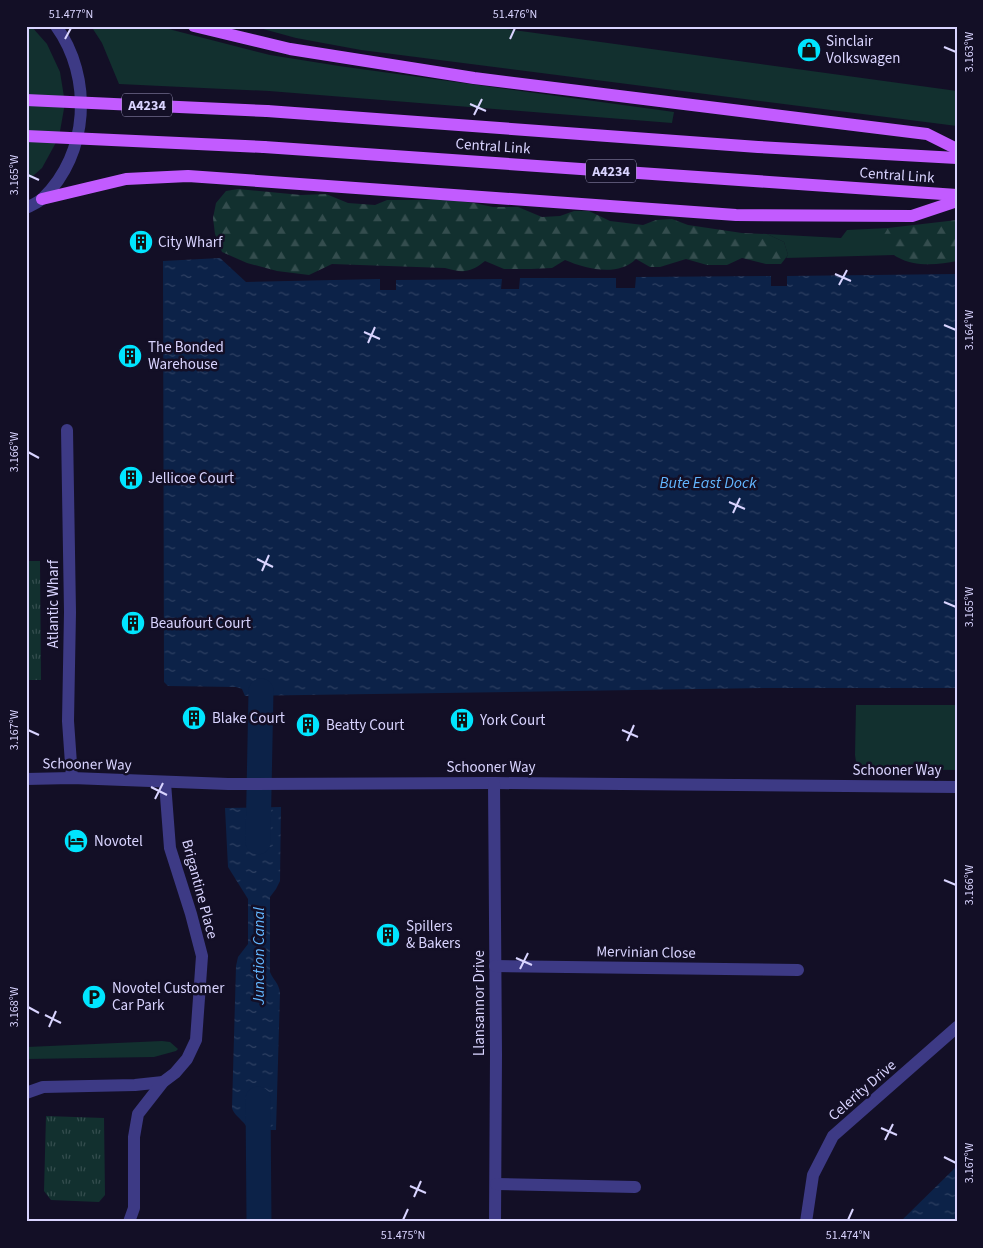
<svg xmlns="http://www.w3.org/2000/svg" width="983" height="1248" font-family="'Source Sans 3',sans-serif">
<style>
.grass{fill:#12302f}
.forest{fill:url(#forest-firs)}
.park{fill:url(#park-tufts)}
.water{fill:url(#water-ripples)}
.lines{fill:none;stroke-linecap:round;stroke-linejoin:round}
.canal{stroke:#0c2248;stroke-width:25}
.minor{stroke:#3d3a85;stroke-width:12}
.major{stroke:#c25bff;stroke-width:12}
.major-bridge{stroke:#c25bff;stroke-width:12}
.ticks{fill:none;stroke:#d9d4ff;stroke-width:2}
.labels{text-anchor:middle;stroke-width:5;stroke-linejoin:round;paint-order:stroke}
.shield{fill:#130f26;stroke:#9e99be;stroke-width:1}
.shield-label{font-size:14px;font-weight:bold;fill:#d9d4ff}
.poi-label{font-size:15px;fill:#d9d4ff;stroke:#130f26;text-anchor:start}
.street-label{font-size:15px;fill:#d9d4ff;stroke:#130f26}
.water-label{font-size:16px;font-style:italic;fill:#62b6ff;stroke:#130f26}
.neatline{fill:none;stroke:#d9d4ff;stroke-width:2}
.ticks-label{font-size:12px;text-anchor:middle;fill:#d9d4ff}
</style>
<defs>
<pattern id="forest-firs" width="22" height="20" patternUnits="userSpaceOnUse" patternTransform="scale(1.25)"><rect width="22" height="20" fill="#12302f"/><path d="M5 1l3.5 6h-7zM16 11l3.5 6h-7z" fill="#344d4e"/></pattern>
<pattern id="park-tufts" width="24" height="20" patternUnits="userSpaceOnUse" patternTransform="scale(1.25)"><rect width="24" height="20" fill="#12302f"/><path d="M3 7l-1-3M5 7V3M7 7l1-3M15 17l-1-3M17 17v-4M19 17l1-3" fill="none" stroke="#344d4e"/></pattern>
<pattern id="water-ripples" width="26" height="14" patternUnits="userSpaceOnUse" patternTransform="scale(1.25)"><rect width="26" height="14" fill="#0c2248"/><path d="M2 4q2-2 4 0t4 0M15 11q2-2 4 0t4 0" fill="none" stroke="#2f4163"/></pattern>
</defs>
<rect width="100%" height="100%" fill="#130f26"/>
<!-- grass -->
<g class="grass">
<polygon points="26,26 31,26 47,44 60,72 65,103 59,137 42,168 26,182"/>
<polygon points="91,26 157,26 270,55 339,66 674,112 672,123 269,91 119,84 102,43"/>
<polygon points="252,26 484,26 957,91 957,126 361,50 296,38"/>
<polygon points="888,228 883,239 895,255 786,258 788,255 784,242 767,234 841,238 847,230"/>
<polygon points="856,705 957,705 957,770 857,769 855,755"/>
<polygon points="162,1041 170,1042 178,1049 176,1051 154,1057 27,1059 27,1047"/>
</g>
<!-- forest -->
<g class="forest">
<path d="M238,189l63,6 25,-1 22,9 27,2 12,-5h63l24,3 19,4h25l24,10 18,-1 14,-5h15l21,10 33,4 13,-5 16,-1 16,6 54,8 25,1 17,8 4,13 -7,9h-15l-24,-6 -15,7h-20l-21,-6 -26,8h-10l-14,-8c-18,18 -50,10 -71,1l-13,8 -21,1h-27l-19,-8c-15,12 -22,12 -40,7l-113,-4 -23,11 -32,-4 -30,-8 -25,-11 -7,-18 -2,-16 3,-15 10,-12z"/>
<path d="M957,220v41c-19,4 -42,6 -60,-4 -6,-3 -11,-12 -15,-19l6,-10z"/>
</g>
<!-- park -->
<g class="park">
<polygon points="26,561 40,561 41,680 26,680"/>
<polygon points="46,1116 104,1118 105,1195 99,1202 51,1200 44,1191"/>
</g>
<!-- water -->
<g class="water">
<polygon points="220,258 246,282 380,279 380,290 396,290 396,280 502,279 501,289 519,289 520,278 616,278 616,288 635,288 636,277 771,276 771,286 787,286 787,276 957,274 957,688 768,688 245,696 242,689 236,687 168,686 164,682 163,261"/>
<path d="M281,807l-1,74 -4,8 -6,8v75c3,8 9,11 10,21l-4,137h-8l-1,2h-19c-1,-11 -13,-14 -16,-24l4,-142 2,-9 10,-13v-45l-20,-32 -3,-59z"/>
<polygon points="249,1157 266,1157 267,1222 250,1222"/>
<polygon points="957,1166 957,1222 900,1222"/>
</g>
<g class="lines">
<!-- canal -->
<g class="canal">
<polyline points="258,842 261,691"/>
<polyline points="258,1099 259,1222"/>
</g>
<!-- minor -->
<g class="minor">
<path d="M26,208c6,-3 13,-6 17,-10 46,-44 50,-121 13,-172"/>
<polyline points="67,430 70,612 68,721 72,778"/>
<polyline points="26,779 72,778 228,784 494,783 957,787"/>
<polyline points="494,783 496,1054 495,1222"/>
<polyline points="495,966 798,970"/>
<polyline points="26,1093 43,1087 135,1085 163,1082"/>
<polyline points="496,1184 635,1187"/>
<polyline points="129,1222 134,1208 134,1137 138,1114 163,1082 175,1073 187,1059 196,1040 202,956 191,914 170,848 165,783"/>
<polyline points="806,1222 813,1175 833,1136 957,1027"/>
</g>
<!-- major -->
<g class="major">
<polyline points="194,26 290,49 474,78 927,134 957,149"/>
<polyline points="267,111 758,147 957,158"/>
<polyline points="264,147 957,195"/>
<polyline points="42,199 126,179 188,176 736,215 912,216 957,201"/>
</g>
<!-- major-bridge -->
<g class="major-bridge">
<polyline points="26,100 267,111"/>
<polyline points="26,136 264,147"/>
</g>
</g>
<!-- ticks -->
<path class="ticks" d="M65,39l6,-11M510,39l5,-11M944,47l12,5M470,104l16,7M474,115l8,-16M28,175l11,5M835,274l16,7M839,285l8,-15M944,325l12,5M364,332l16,7M368,343l7,-16M28,452l11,6M729,502l16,7M733,513l7,-15M257,559l16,8M262,571l7,-16M944,602l12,5M28,730l11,5M622,730l16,7M627,741l7,-16M151,787l16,8M155,799l8,-16M944,880l12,5M516,958l16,7M520,969l8,-16M28,1007l11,6M45,1015l16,8M49,1027l7,-16M881,1128l16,7M885,1140l8,-16M944,1157l12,6M410,1186l16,7M414,1197l7,-16M403,1220l5,-11M848,1220l5,-11"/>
<!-- icons -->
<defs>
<g id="shop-disc" transform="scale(1.25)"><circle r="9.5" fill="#00e5ff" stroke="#130f26"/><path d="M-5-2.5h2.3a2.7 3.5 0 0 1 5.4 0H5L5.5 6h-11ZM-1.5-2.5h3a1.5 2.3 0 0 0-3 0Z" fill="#111"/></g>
<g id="building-disc" transform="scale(1.25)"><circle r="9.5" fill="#00e5ff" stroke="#130f26"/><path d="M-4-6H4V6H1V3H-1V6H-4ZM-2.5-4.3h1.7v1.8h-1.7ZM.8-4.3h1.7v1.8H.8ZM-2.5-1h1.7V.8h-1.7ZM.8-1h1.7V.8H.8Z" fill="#111"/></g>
<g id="hotel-disc" transform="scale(1.25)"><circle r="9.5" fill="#00e5ff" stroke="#130f26"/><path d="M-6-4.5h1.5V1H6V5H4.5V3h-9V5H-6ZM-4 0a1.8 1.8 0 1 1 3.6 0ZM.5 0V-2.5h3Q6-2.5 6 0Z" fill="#111"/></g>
<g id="parking-disc" transform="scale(1.25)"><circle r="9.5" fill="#00e5ff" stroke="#130f26"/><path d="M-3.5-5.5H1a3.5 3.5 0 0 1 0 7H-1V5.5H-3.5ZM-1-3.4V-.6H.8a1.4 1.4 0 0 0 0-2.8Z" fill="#111"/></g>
</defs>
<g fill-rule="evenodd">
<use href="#shop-disc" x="809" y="50"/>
<use href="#building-disc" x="141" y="242"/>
<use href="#building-disc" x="130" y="356"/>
<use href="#building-disc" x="131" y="478"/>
<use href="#building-disc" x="133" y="623"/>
<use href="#building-disc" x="194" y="718"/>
<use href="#building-disc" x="462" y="720"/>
<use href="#building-disc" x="308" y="725"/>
<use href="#hotel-disc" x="76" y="841"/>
<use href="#building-disc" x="388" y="935"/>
<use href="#parking-disc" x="94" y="997"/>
</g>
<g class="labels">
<!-- shield labels -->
<g class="shield">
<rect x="122" y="93.5" width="50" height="23" rx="4"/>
<rect x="586" y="159.5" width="50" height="23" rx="4"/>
</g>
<g class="shield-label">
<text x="147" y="110">A4234</text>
<text x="611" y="176">A4234</text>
</g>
<!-- poi labels -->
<g class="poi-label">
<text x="826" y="46">Sinclair<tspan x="826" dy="17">Volkswagen</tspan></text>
<text x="158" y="247">City Wharf</text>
<text x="148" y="352">The Bonded<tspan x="148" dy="17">Warehouse</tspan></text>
<text x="148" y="483">Jellicoe Court</text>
<text x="150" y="628">Beaufourt Court</text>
<text x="212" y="723">Blake Court</text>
<text x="480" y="725">York Court</text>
<text x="326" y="730">Beatty Court</text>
<text x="94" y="846">Novotel</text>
<text x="406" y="931">Spillers<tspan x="406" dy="17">&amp; Bakers</tspan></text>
<text x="112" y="993">Novotel Customer<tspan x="112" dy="17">Car Park</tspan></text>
</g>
<!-- street labels -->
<g class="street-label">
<text transform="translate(493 146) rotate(4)" y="5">Central Link</text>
<text transform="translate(897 175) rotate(4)" y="5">Central Link</text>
<text transform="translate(53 604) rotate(-90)" y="5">Atlantic Wharf</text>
<text transform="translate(87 764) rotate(1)" y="5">Schooner Way</text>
<text x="491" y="772">Schooner Way</text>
<text x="897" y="775">Schooner Way</text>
<text transform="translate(200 889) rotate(75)" y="5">Brigantine Place</text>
<text transform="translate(646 952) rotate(1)" y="5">Mervinian Close</text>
<text transform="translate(479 1003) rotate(-90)" y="5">Llansannor Drive</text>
<text transform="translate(862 1090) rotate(-41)" y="5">Celerity Drive</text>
</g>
<!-- water labels -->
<g class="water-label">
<text x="708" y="488">Bute East Dock</text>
<text transform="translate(258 956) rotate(-90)" y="6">Junction Canal</text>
</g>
</g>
<!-- border -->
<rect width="983" height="1248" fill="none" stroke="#130f26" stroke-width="55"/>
<rect x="28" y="28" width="928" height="1192" class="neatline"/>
<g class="ticks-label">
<text x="71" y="18">51.477°N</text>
<text x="515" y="18">51.476°N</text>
<text transform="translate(969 52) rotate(-90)" y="4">3.163°W</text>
<text transform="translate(14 175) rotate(-90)" y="4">3.165°W</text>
<text transform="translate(969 330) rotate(-90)" y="4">3.164°W</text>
<text transform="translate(14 452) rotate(-90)" y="4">3.166°W</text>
<text transform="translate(969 607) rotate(-90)" y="4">3.165°W</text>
<text transform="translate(14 730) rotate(-90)" y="4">3.167°W</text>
<text transform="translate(969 885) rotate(-90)" y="4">3.166°W</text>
<text transform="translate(14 1007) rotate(-90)" y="4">3.168°W</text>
<text transform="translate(969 1163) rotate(-90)" y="4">3.167°W</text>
<text x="403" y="1239">51.475°N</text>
<text x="848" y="1239">51.474°N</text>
</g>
</svg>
